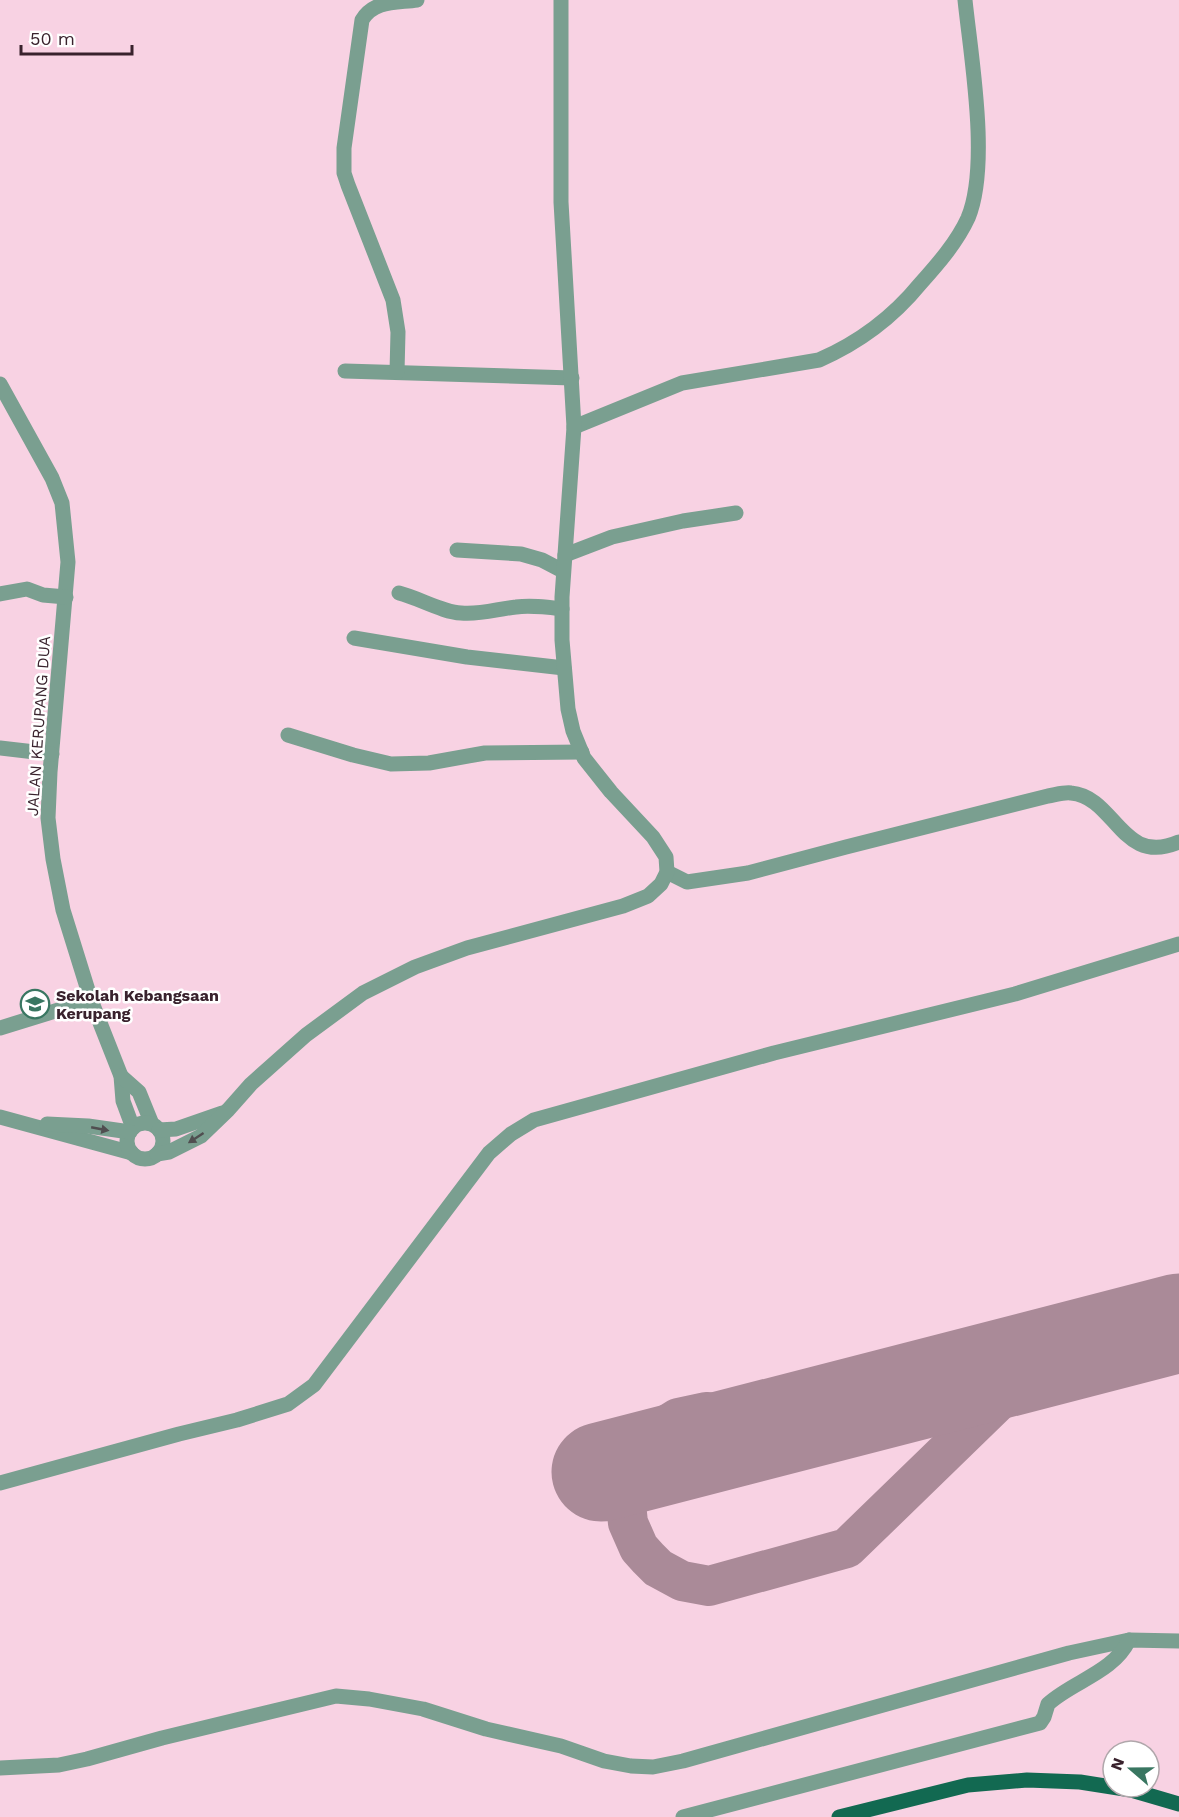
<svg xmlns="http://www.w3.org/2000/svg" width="1179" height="1817" font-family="'Work Sans',sans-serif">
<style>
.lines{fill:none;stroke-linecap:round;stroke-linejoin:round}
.taxiway{stroke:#aa8a98;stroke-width:40}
.runway{stroke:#aa8a98;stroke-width:99}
.minor{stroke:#7a9f90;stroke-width:15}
.major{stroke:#126951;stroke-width:15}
.oneway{fill:#504e50}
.labels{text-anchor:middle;stroke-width:5;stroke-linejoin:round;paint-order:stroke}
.street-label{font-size:16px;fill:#39222d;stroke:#fff}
.poi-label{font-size:16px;font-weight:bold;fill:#39222d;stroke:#fff;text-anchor:start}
</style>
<rect width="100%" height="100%" fill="#f8d2e3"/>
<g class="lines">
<!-- taxiway -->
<polyline class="taxiway" points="803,1420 783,1426 769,1425 736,1415 706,1412 678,1418 654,1433 637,1455 630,1468 625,1495 628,1523 639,1548 648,1558 658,1568 682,1581 709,1586 847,1548 1018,1382 1061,1353"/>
<!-- runway -->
<polyline class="runway" points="601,1472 1179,1323"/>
<!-- minor -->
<g class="minor">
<polyline points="345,371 572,378"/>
<path d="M397,372l1,-40 -5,-32 -45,-115 -4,-12v-25l18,-128c12,-20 35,-17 55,-20"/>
<polyline points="0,384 52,478 62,503 68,562 50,772 48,818 53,859 63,910 91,1000 121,1076 123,1101 133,1128"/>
<path d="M574,427l108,-44 137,-23c39,-17 74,-43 101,-76 18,-20 37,-42 48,-66 22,-53 3,-160 -3,-218"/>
<polyline points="457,550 521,554 542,560 563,571"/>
<polyline points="565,555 612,537 683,521 736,513"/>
<path d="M399,593c20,5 43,19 62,20 19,2 36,-4 55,-6 15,-2 30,0 46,2"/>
<polyline points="0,594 27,589 43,595 66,597"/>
<polyline points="354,638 467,657 564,668"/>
<polyline points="288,735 353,755 391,764 429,763 485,753 582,752"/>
<polyline points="0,748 52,754"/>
<path d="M667,872l20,10 61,-9 98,-26 202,-51c7,-1 16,-4 23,-3 45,4 50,74 108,49"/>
<polyline points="0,1028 91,1000"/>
<polyline points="121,1076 139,1092 152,1124"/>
<polyline points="0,1117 132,1153"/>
<circle cx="145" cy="1141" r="18"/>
<polyline points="47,1124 88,1126 130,1132"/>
<polyline points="159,1130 176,1129 222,1113"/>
<polyline points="157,1154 169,1152 201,1136 228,1110 251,1084 306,1035 363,993 415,967 467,948 623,906 648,896 661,884 667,872 666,857 653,837 611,792 584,758 573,731 568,709 562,640 562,597 574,427 561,202 561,0"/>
<polyline points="0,1483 179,1434 237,1420 288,1404 314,1385 489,1153 511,1134 534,1120 774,1053 1015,994 1179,944"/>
<polyline points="0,1768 59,1765 87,1759 162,1738 336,1696 369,1699 423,1709 486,1729 561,1746 604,1761 631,1766 653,1767 683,1761 1069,1653 1129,1640 1179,1641"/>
<path d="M683,1817l357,-94 4,-6 4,-13c25,-23 65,-31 81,-64"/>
</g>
<!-- major -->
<polyline class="major" points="839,1817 968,1785 1027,1780 1080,1782 1131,1790 1179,1804"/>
</g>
<!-- one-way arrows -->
<defs><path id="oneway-solid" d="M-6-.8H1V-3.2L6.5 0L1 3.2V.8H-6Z" transform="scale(1.5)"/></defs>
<g class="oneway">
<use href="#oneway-solid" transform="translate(100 1129) rotate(11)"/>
<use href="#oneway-solid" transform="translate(196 1138) rotate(147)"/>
</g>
<!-- icons -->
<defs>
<g id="school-ring" transform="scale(1.5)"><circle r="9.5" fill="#fff" stroke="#397661" stroke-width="1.5"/><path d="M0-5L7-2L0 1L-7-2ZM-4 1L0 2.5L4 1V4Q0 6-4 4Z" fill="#397661"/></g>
</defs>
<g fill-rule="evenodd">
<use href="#school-ring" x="35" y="1004"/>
</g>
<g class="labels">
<!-- street labels -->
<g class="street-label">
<text transform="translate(38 726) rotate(-86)" y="6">JALAN KERUPANG DUA</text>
</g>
<!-- poi labels -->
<g class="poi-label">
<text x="56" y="1001">Sekolah Kebangsaan<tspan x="56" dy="18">Kerupang</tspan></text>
</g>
</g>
<!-- north arrow -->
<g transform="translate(1131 1769) rotate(290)"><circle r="28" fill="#ffffff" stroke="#b0a7ab" stroke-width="1.5"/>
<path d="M0-4.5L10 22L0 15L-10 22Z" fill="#397661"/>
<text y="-9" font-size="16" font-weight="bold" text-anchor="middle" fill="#39222d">N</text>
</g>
<!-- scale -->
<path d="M21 45v9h111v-9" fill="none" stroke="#39222d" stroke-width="3"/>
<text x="30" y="45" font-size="18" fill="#39222d" stroke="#ffffff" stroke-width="4.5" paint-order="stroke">50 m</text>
</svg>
